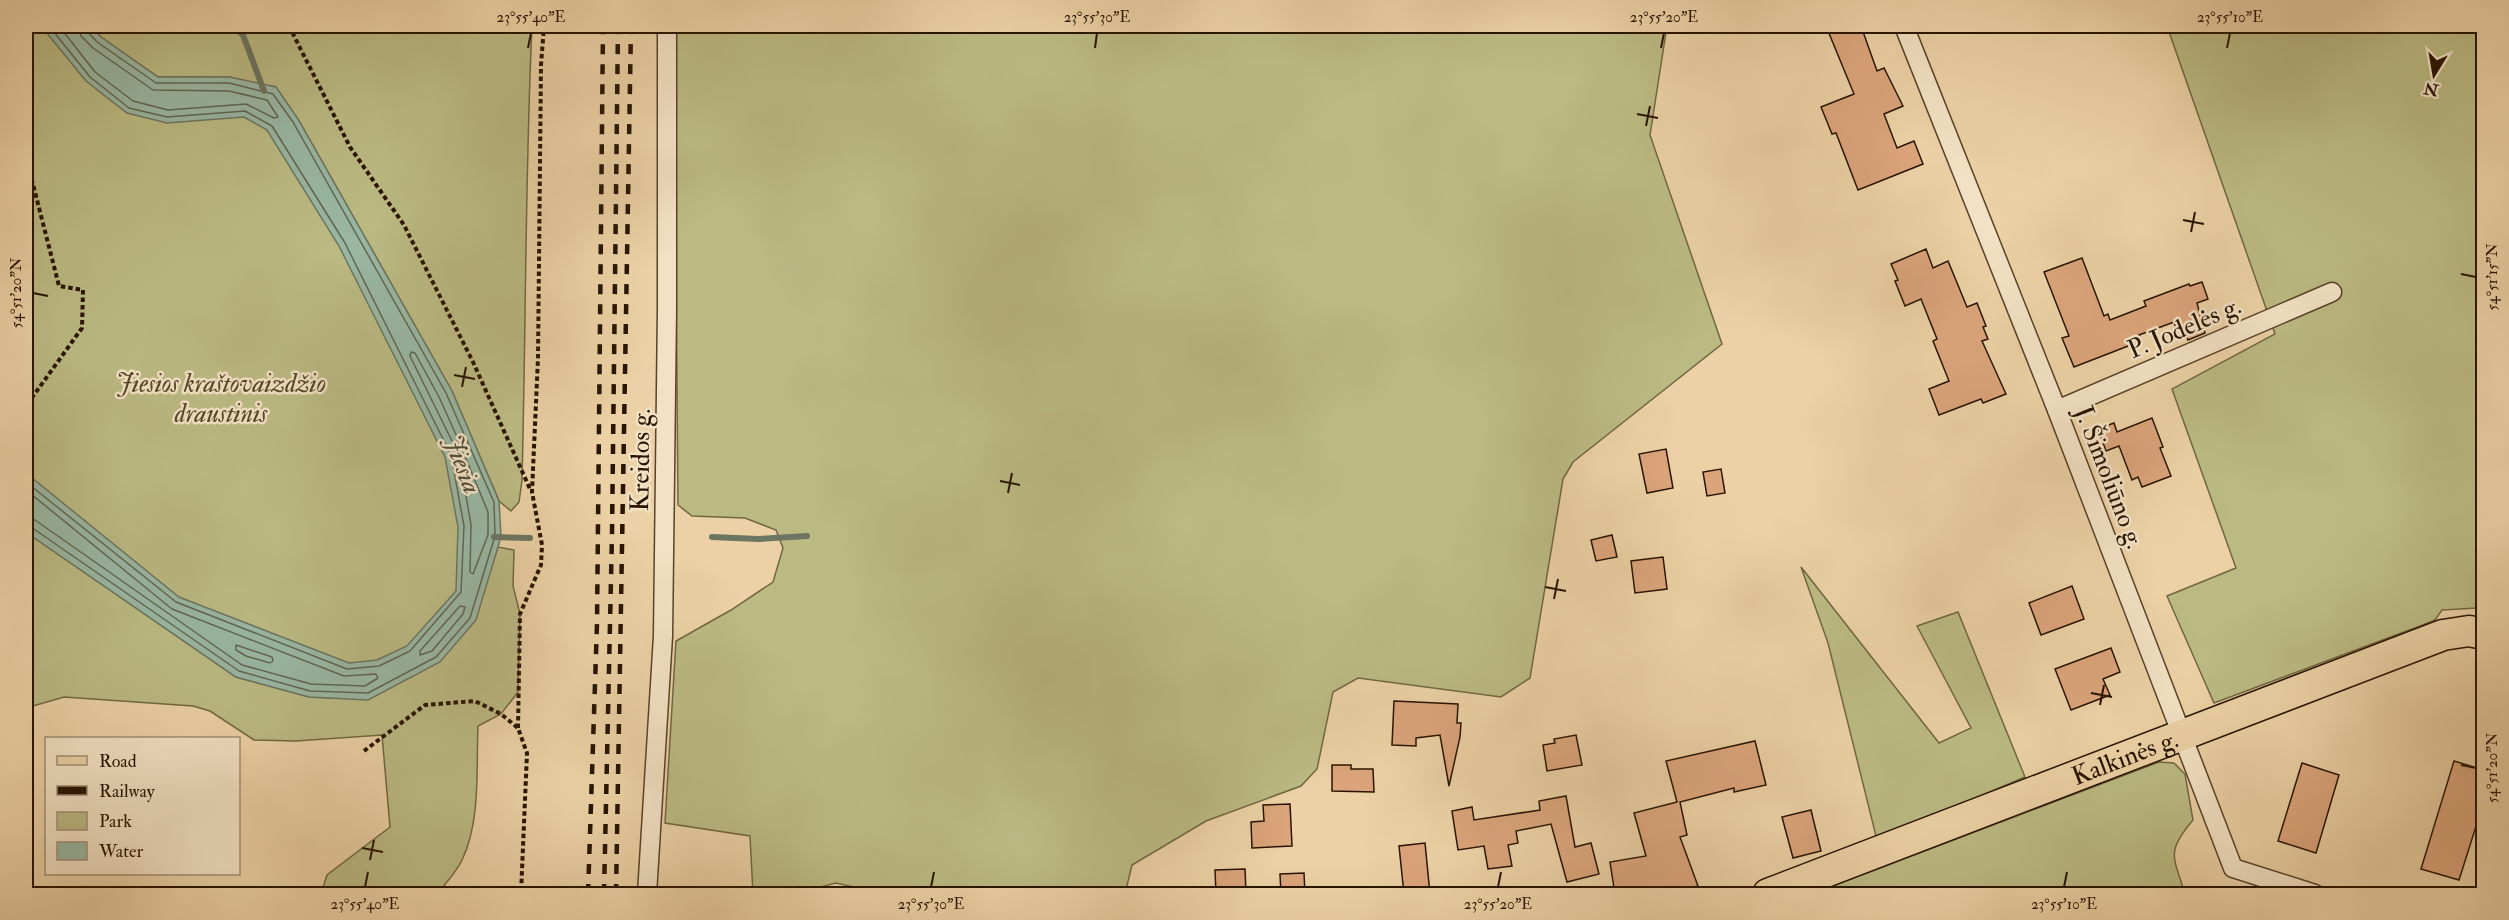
<svg xmlns="http://www.w3.org/2000/svg" width="2509" height="920" font-family="'IM FELL Double Pica',serif">
<style>
.green{fill:#bbba83;stroke:#726742;stroke-width:1.5}
.water{fill:#99b7a3;stroke:#6c7662;stroke-width:1.5}
.lines{fill:none;stroke-linecap:round;stroke-linejoin:round}
.shore{stroke:#606652;stroke-width:1.5}
.stream{stroke:#6c7662;stroke-width:6}
.building{fill:#dba47b;stroke:#281400;stroke-width:1.5}
.minor-casing{stroke:#594329;stroke-width:21}
.primary-casing{stroke:#281400;stroke-width:33}
.path{stroke:#281400;stroke-width:4;stroke-dasharray:4.5 3;stroke-linecap:butt}
.minor{stroke:#f2e1c4;stroke-width:18}
.primary{stroke:#ebd1a5;stroke-width:30}
.rail{stroke:#281400;stroke-width:4.5;stroke-dasharray:10 10;stroke-linecap:butt}
.ticks{fill:none;stroke:#281400;stroke-width:2}
.labels{text-anchor:middle;stroke-width:5;stroke-linejoin:round;paint-order:stroke}
.street-label{font-size:26px;fill:#281400;stroke:#f2e1c4}
.park-label{font-size:26px;font-style:italic;fill:#544627;stroke:#f2e1c4}
.water-label{font-size:27px;font-style:italic;fill:#504d39;stroke:#f2e1c4}
.neatline{fill:none;stroke:#281400;stroke-width:2}
.ticks-label{font-size:15px;text-anchor:middle;fill:#281400}
</style>
<rect width="100%" height="100%" fill="#ebd1a5"/>
<filter id="stains"><feTurbulence type="fractalNoise" baseFrequency=".00333" numOctaves="4"/><feColorMatrix values="0 0 0 0 .2 0 0 0 0 .09 0 0 0 0 .02 0 0 0 .5 -.17"/></filter>
<radialGradient id="worn" r=".72"><stop offset=".6" stop-color="#630" stop-opacity="0"/><stop offset="1" stop-color="#630" stop-opacity=".3"/></radialGradient>
<!-- green -->
<g class="green">
<polygon points="26,26 69,26 141,84 267,98 476,484 464,599 378,677 259,664 26,489"/>
<path d="M90,26h442c-7,151 -6,303 -10,454l-3,22 -8,9 -12,-10 -47,-110 -154,-272 -68,-42h-72l-57,-40z"/>
<polygon points="674,26 1667,26 1650,135 1722,344 1573,462 1563,479 1530,678 1501,697 1358,678 1333,692 1317,769 1301,786 1206,821 1132,865 1125,894 885,894 836,883 793,894 753,894 750,836 665,823 676,641 731,610 773,582 783,548 776,530 745,518 692,516 678,505"/>
<polygon points="2167,26 2483,26 2483,611 2477,608 2442,610 2435,620 2420,626 2214,703 2167,596 2236,568 2172,389 2275,334"/>
<path d="M26,529l7,8 203,140 73,20 59,2 123,-131 7,-21 16,3 -1,36 7,28 -2,78 -17,22 -23,12c-2,42 3,95 -16,134 -6,13 -17,24 -25,34h-116l6,-19 63,-48 -8,-92 -86,6 -42,-1 -44,-29 -17,-5 -129,-9 -38,11z"/>
<polygon points="1801,567 1939,743 1971,728 1917,626 1958,612 2025,777 1877,840 1828,643"/>
<path d="M2159,762l15,1 11,11 8,46c-28,33 -19,37 -8,74h-373z"/>
</g>
<!-- water -->
<polygon class="water" points="41,26 90,26 101,37 158,77 230,77 276,87 298,119 452,391 499,501 501,537 476,620 440,662 368,700 309,697 236,677 33,537 26,529 26,476 32,478 179,597 349,663 377,660 407,646 456,591 458,527 445,457 339,246 267,130 244,117 167,123 127,113 86,81"/>
<g class="lines">
<!-- shore -->
<g class="shore">
<polyline points="59,26 95,72 133,101 168,110 246,104 274,118 278,117 267,100 229,91 153,90 93,48 81,36 79,26"/>
<polygon points="411,352 415,353 439,397 458,439 456,443 452,441 410,356"/>
<polygon points="461,452 464,454 488,512 488,535 473,574 470,572 471,525 459,455"/>
<polyline points="26,482 176,602 347,669 379,666 410,651 461,592 464,526 451,455 345,243 272,126 245,111 167,117 129,108 90,77 49,26"/>
<polyline points="26,490 172,609 344,676 376,674 378,678 365,686 311,684 242,665 35,520 26,518"/>
<polyline points="26,526 31,527 239,671 310,691 368,693 436,657 470,618 495,536 494,502 446,393 293,122 273,94 229,83 156,83 97,42 87,31 86,26"/>
<polygon points="460,606 465,607 463,614 432,651 420,655 420,651"/>
<polygon points="236,645 272,657 273,661 270,663 246,656 236,650"/>
</g>
<!-- stream -->
<g class="stream">
<polyline points="233,26 243,35 264,91"/>
<polyline points="494,537 530,538"/>
<polyline points="712,537 758,539 807,536"/>
</g>
</g>
<!-- building -->
<g class="building">
<polygon points="1826,26 1861,26 1877,71 1884,68 1903,106 1884,114 1897,148 1914,141 1923,164 1858,190 1836,133 1832,134 1821,107 1854,94"/>
<polygon points="1926,249 1933,268 1948,261 1967,307 1977,303 1986,326 1983,327 1988,339 1982,341 2006,394 1983,403 1981,399 1939,415 1929,389 1949,381 1933,341 1937,339 1921,299 1905,306 1895,281 1898,280 1891,264"/>
<polygon points="2082,258 2104,316 2108,314 2110,320 2146,306 2144,301 2189,284 2190,286 2202,282 2208,299 2197,303 2205,333 2188,340 2182,326 2176,328 2174,322 2139,335 2141,341 2074,367 2062,338 2069,336 2044,272"/>
<polygon points="2152,418 2163,447 2160,448 2171,476 2142,487 2138,477 2132,480 2119,446 2106,451 2098,429 2114,423 2117,432"/>
<polygon points="1666,449 1673,488 1647,493 1639,454"/>
<polygon points="1721,469 1725,493 1707,496 1703,472"/>
<polygon points="1612,535 1617,557 1596,561 1591,540"/>
<polygon points="1663,557 1667,589 1635,593 1631,561"/>
<polygon points="2072,586 2084,619 2041,635 2029,603"/>
<polygon points="2111,648 2120,672 2103,679 2110,695 2071,710 2055,669"/>
<polygon points="1394,701 1458,704 1457,723 1461,723 1460,737 1449,786 1440,735 1416,738 1416,746 1392,745"/>
<polygon points="1576,735 1582,765 1547,771 1543,745 1555,743 1554,739"/>
<polygon points="1755,741 1766,785 1734,792 1734,788 1680,802 1687,835 1680,837 1698,886 1673,894 1669,894 1667,888 1615,894 1610,862 1646,856 1634,813 1677,802 1666,761"/>
<polygon points="2454,761 2484,770 2484,801 2459,880 2421,869"/>
<polygon points="2302,763 2339,775 2316,853 2278,841"/>
<polygon points="1332,765 1351,765 1351,769 1373,769 1374,792 1332,791"/>
<polygon points="1566,796 1575,847 1591,843 1599,874 1567,882 1551,824 1516,831 1518,843 1508,845 1512,866 1488,869 1484,846 1458,850 1452,811 1472,807 1474,820 1540,810 1539,801"/>
<polygon points="1290,804 1292,846 1252,848 1251,822 1264,821 1263,805"/>
<polygon points="1811,810 1821,851 1793,858 1782,817"/>
<polygon points="1425,843 1430,894 1404,894 1399,846"/>
<polygon points="1245,869 1246,894 1216,894 1215,870"/>
<polygon points="1304,873 1305,894 1281,894 1280,874"/>
</g>
<g class="lines">
<!-- minor casing -->
<g class="minor-casing">
<g id="minor">
<polyline points="1904,26 2057,410 2233,868 2315,894"/>
<polyline points="2057,410 2332,292"/>
<polyline points="647,894 663,636 667,308 667,26"/>
</g>
</g>
<!-- primary casing -->
<g class="primary-casing">
<g id="primary">
<path id="s1" d="M1768,894l675,-259 26,-4 15,3"/>
</g>
</g>
<!-- path -->
<g class="path">
<polyline points="289,26 350,147 404,225 473,362 530,489"/>
<polyline points="26,136 28,138 26,145"/>
<polyline points="26,157 59,286 83,290 82,328 26,406"/>
<polyline points="518,728 520,614 541,565 542,545 532,492 538,358 541,65 544,26"/>
<polyline points="364,751 425,705 475,701 501,714 518,728 527,753 521,894"/>
</g>
<!-- minor -->
<use href="#minor" class="minor"/>
<!-- primary -->
<use href="#primary" class="primary"/>
<!-- rail -->
<g class="rail">
<polyline points="588,894 597,624 603,26"/>
<polyline points="604,894 612,534 618,26"/>
<polyline points="616,894 631,26"/>
</g>
</g>
<!-- ticks -->
<path class="ticks" d="M528,48l3,-15M1095,48l2,-15M1661,48l3,-15M2227,48l3,-15M1637,114l21,4M1646,126l4,-20M2183,220l21,4M2191,232l4,-20M2461,274l15,3M33,293l15,3M454,375l21,4M462,387l4,-20M1000,481l20,4M1008,493l4,-20M1545,587l21,4M1554,599l4,-20M2091,693l21,4M2100,705l4,-20M2461,765l15,3M362,848l21,4M370,860l4,-20M365,887l3,-15M931,887l3,-15M1498,887l3,-15M2064,887l3,-15"/>
<g class="labels">
<!-- street labels -->
<g class="street-label">
<text transform="translate(2184 327) rotate(-23)" y="9">P. Jodelės g.</text>
<text transform="translate(640 460) rotate(-89)" y="9">Kreidos g.</text>
<text transform="translate(2110 477) rotate(69)" y="9">J. Šimoliūno g.</text>
<text dy="9" stroke="none"><textPath href="#s1" startOffset="382">Kalkinės g.</textPath></text>
</g>
<!-- park labels -->
<g class="park-label">
<text x="221" y="392">Jiesios kraštovaizdžio<tspan x="221" dy="30">draustinis</tspan></text>
</g>
<!-- water labels -->
<g class="water-label">
<text transform="translate(463 464) rotate(69)" y="9">Jiesia</text>
</g>
</g>
<!-- margin -->
<rect width="2509" height="920" fill="none" stroke="#ebd1a5" stroke-width="66"/>
<!-- legend -->
<rect x="45" y="737" width="195" height="138" fill="#f2e1c4" stroke="#a18f76" stroke-width="1.5"/>
<rect x="57" y="756" width="30" height="9" fill="#ebd1a5" stroke="#a18f76" stroke-width="1.5"/>
<text x="99" y="767" font-size="18" fill="#281400">Road</text>
<rect x="57" y="786" width="30" height="9" fill="#281400" stroke="#a18f76" stroke-width="1.5"/>
<text x="99" y="797" font-size="18" fill="#281400">Railway</text>
<rect x="57" y="812" width="30" height="18" fill="#bbba83" stroke="#a18f76" stroke-width="1.5"/>
<text x="99" y="827" font-size="18" fill="#281400">Park</text>
<rect x="57" y="842" width="30" height="18" fill="#99b7a3" stroke="#a18f76" stroke-width="1.5"/>
<text x="99" y="857" font-size="18" fill="#281400">Water</text>
<!-- north arrow -->
<g transform="translate(2434 75) rotate(191)" stroke="#f2e1c4" stroke-width="4.5" paint-order="stroke">
<path d="M0-4.5L10 22L0 15L-10 22Z" fill="#281400"/>
<text y="-9" font-size="16" font-weight="bold" text-anchor="middle" fill="#281400">N</text>
</g>
<rect x="33" y="33" width="2443" height="854" class="neatline"/>
<g class="ticks-label">
<text x="531" y="22">23°55'40"E</text>
<text x="1097" y="22">23°55'30"E</text>
<text x="1664" y="22">23°55'20"E</text>
<text x="2230" y="22">23°55'10"E</text>
<text transform="translate(2492 277) rotate(-90)" y="5">54°51'15"N</text>
<text transform="translate(16 293) rotate(-90)" y="5">54°51'20"N</text>
<text transform="translate(2492 768) rotate(-90)" y="5">54°51'20"N</text>
<text x="365" y="909">23°55'40"E</text>
<text x="931" y="909">23°55'30"E</text>
<text x="1498" y="909">23°55'20"E</text>
<text x="2064" y="909">23°55'10"E</text>
</g>
<rect width="100%" height="100%" filter="url(#stains)"/>
<rect width="100%" height="100%" fill="url(#worn)"/>
</svg>
